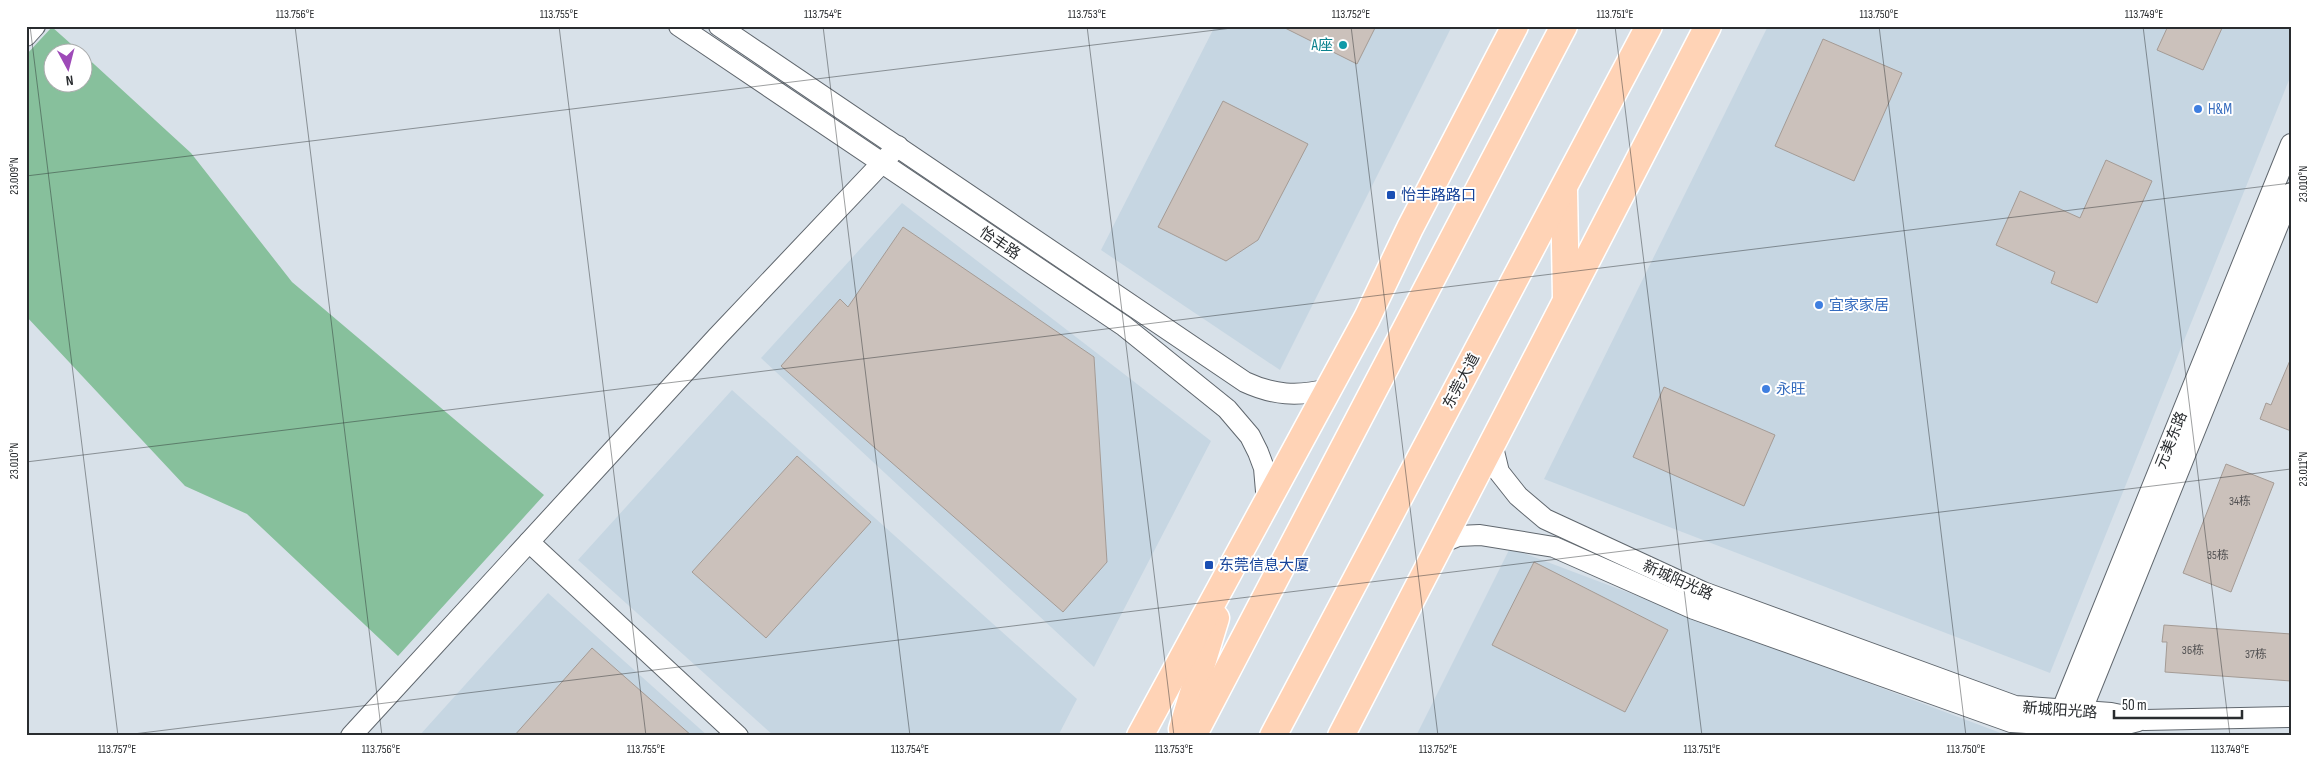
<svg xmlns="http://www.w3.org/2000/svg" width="2317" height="762" font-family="'Sofia Sans Condensed','Noto Sans SC',sans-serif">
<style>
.built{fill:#c6d6e2}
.green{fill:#87c09c}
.building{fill:#cbc1bb;stroke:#a49b95}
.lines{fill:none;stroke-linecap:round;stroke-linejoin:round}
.minor-casing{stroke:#60676e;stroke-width:22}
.major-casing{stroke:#fff;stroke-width:29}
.minor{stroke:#fff;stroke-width:20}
.major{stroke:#ffd3b6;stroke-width:26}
.ticks{fill:none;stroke:#292c2f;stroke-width:1;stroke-opacity:0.45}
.culture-dot{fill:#0f9aa8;stroke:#fff;stroke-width:2}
.shop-dot{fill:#3f7fe0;stroke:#fff;stroke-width:2}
.transit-dot{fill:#1a4fb4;stroke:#fff;stroke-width:2}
.labels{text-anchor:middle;stroke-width:4;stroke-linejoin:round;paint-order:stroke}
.number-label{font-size:12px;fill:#525152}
.culture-label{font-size:15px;fill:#0d838f;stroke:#fff;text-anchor:end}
.shop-label{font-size:15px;fill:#366cbe;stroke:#fff;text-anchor:start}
.transit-label{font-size:15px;fill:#164399;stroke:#fff;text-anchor:start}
.street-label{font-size:15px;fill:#292c2f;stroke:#fff}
.neatline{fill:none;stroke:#292c2f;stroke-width:2}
.ticks-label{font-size:12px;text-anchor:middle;fill:#292c2f}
</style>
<rect width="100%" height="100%" fill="#d8e1e9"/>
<!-- built -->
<g class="built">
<polygon points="1215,26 1452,26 1280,370 1101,250"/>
<polygon points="1768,26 2291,26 2291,75 2050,673 1544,479"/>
<polygon points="902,203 1211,441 1094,667 761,358"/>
<polygon points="732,390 1077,699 1058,736 774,736 578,560"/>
<polygon points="1510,548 2006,735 1416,736"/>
<polygon points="548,593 708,736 419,736"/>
</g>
<!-- green -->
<polygon class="green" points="52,27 80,52 52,52 52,82 82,82 83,54 191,153 292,282 544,495 398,656 247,514 185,486 26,316 26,55"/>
<!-- building -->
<g class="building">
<polygon points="1281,26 1376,26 1357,64"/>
<polygon points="2168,26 2223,26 2203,70 2157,50"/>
<polygon points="1823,39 1902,73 1854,181 1775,146"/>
<polygon points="1223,101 1308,144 1258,240 1226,261 1158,227"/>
<polygon points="2106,160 2152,181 2097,303 2051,283 2055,272 1996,245 2020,191 2080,218"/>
<polygon points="903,227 1094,357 1107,562 1063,612 781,366 840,299 848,307"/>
<polygon points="2291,358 2291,431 2260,419 2266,403 2271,405"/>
<polygon points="1664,387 1775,435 1744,506 1633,457"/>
<polygon points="797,456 871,522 766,638 692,572"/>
<polygon points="2226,464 2274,483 2231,592 2183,573"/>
<polygon points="1534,562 1668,630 1625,712 1492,645"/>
<polygon points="2164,625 2291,634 2291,681 2165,672 2167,642 2162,642"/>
<polygon points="592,648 692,736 514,736"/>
</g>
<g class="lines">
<!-- minor casing -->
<g class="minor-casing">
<g id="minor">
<polyline points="679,26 1124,326 1227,409 1250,436 1258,452 1264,468 1267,503"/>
<path d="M719,26l526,356c28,13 53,15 82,7"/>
<polyline points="26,36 35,26"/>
<polyline points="1492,443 1499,472 1518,496 1545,519 1703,592 2015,706 2111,713 2145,720 2291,717"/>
<polyline points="529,542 738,736"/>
<polyline points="1441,543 1458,536 1480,535 1554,547 1694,609 2011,722 2111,728 2138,721"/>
<polyline points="2057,722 2291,144"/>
<polyline points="2077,722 2291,193"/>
<polyline points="351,736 717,337 898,146"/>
</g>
</g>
<!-- major casing -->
<g class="major-casing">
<g id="major">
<polyline points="1564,191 1566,297"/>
<polyline points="1182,729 1216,618"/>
<polyline points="1140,736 1367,318 1410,228 1515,26"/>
<polyline points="1193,736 1564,26"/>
<polyline points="1273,736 1649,26"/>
<polyline points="1341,736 1708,26"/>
</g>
</g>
<!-- minor -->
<use href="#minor" class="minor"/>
<!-- major -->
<use href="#major" class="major"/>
</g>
<!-- ticks -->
<path class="ticks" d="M30,26l88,710M295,26l87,710M559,26l87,710M823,26l87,710M1087,26l87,710M1351,26l87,710M1615,26l87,710M1879,26l87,710M2143,26l87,710M26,176l1222,-150M26,462l2265,-279M117,736l2174,-267"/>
<!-- markers -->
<circle class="culture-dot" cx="1343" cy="45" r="5"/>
<g class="shop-dot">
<circle cx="2198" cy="109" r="5"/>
<circle cx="1819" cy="305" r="5"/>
<circle cx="1766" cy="389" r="5"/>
</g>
<g class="transit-dot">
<rect x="1386" y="190" width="10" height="10" rx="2.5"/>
<rect x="1204" y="560" width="10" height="10" rx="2.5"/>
</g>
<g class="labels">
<!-- number labels -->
<g class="number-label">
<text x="2240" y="505">34栋</text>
<text x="2218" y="559">35栋</text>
<text x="2193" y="654">36栋</text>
<text x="2256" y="658">37栋</text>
</g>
<!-- culture labels -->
<g class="culture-label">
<text x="1333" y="50">A座</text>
</g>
<!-- shop labels -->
<g class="shop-label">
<text x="2208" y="114">H&amp;M</text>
<text x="1829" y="310">宜家家居</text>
<text x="1776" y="394">永旺</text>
</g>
<!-- transit labels -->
<g class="transit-label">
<text x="1401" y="200">怡丰路路口</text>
<text x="1219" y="570">东莞信息大厦</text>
</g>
<!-- street labels -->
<g class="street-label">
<text transform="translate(1000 243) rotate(34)" y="5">怡丰路</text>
<text transform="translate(1461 381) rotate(-62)" y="5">东莞大道</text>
<text transform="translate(2171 440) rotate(-68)" y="5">元美东路</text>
<text transform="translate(1678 580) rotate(24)" y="5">新城阳光路</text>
<text transform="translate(2060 710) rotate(4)" y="5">新城阳光路</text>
</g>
</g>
<!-- border -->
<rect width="2317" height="762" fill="none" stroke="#ffffff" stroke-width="55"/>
<!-- north arrow -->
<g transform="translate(68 68) rotate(173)"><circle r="24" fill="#ffffff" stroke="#a9abac"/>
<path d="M0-4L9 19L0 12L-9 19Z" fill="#9e4ab8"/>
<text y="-8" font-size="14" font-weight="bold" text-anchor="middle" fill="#292c2f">N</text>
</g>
<!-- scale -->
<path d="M2114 710v8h128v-8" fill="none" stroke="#292c2f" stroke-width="2.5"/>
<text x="2122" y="710" font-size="15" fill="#292c2f" stroke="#ffffff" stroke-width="4" paint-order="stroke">50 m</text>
<rect x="28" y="28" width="2262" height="706" class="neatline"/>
<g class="ticks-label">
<text x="295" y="18">113.756°E</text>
<text x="559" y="18">113.755°E</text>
<text x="823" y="18">113.754°E</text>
<text x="1087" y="18">113.753°E</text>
<text x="1351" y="18">113.752°E</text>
<text x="1615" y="18">113.751°E</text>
<text x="1879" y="18">113.750°E</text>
<text x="2144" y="18">113.749°E</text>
<text transform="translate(14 176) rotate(-90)" y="4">23.009°N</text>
<text transform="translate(2303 184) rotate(-90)" y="4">23.010°N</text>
<text transform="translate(14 461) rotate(-90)" y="4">23.010°N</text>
<text transform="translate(2303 469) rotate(-90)" y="4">23.011°N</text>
<text x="117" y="753">113.757°E</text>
<text x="381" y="753">113.756°E</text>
<text x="646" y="753">113.755°E</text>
<text x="910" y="753">113.754°E</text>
<text x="1174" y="753">113.753°E</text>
<text x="1438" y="753">113.752°E</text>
<text x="1702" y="753">113.751°E</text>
<text x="1966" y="753">113.750°E</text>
<text x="2230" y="753">113.749°E</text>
</g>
</svg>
